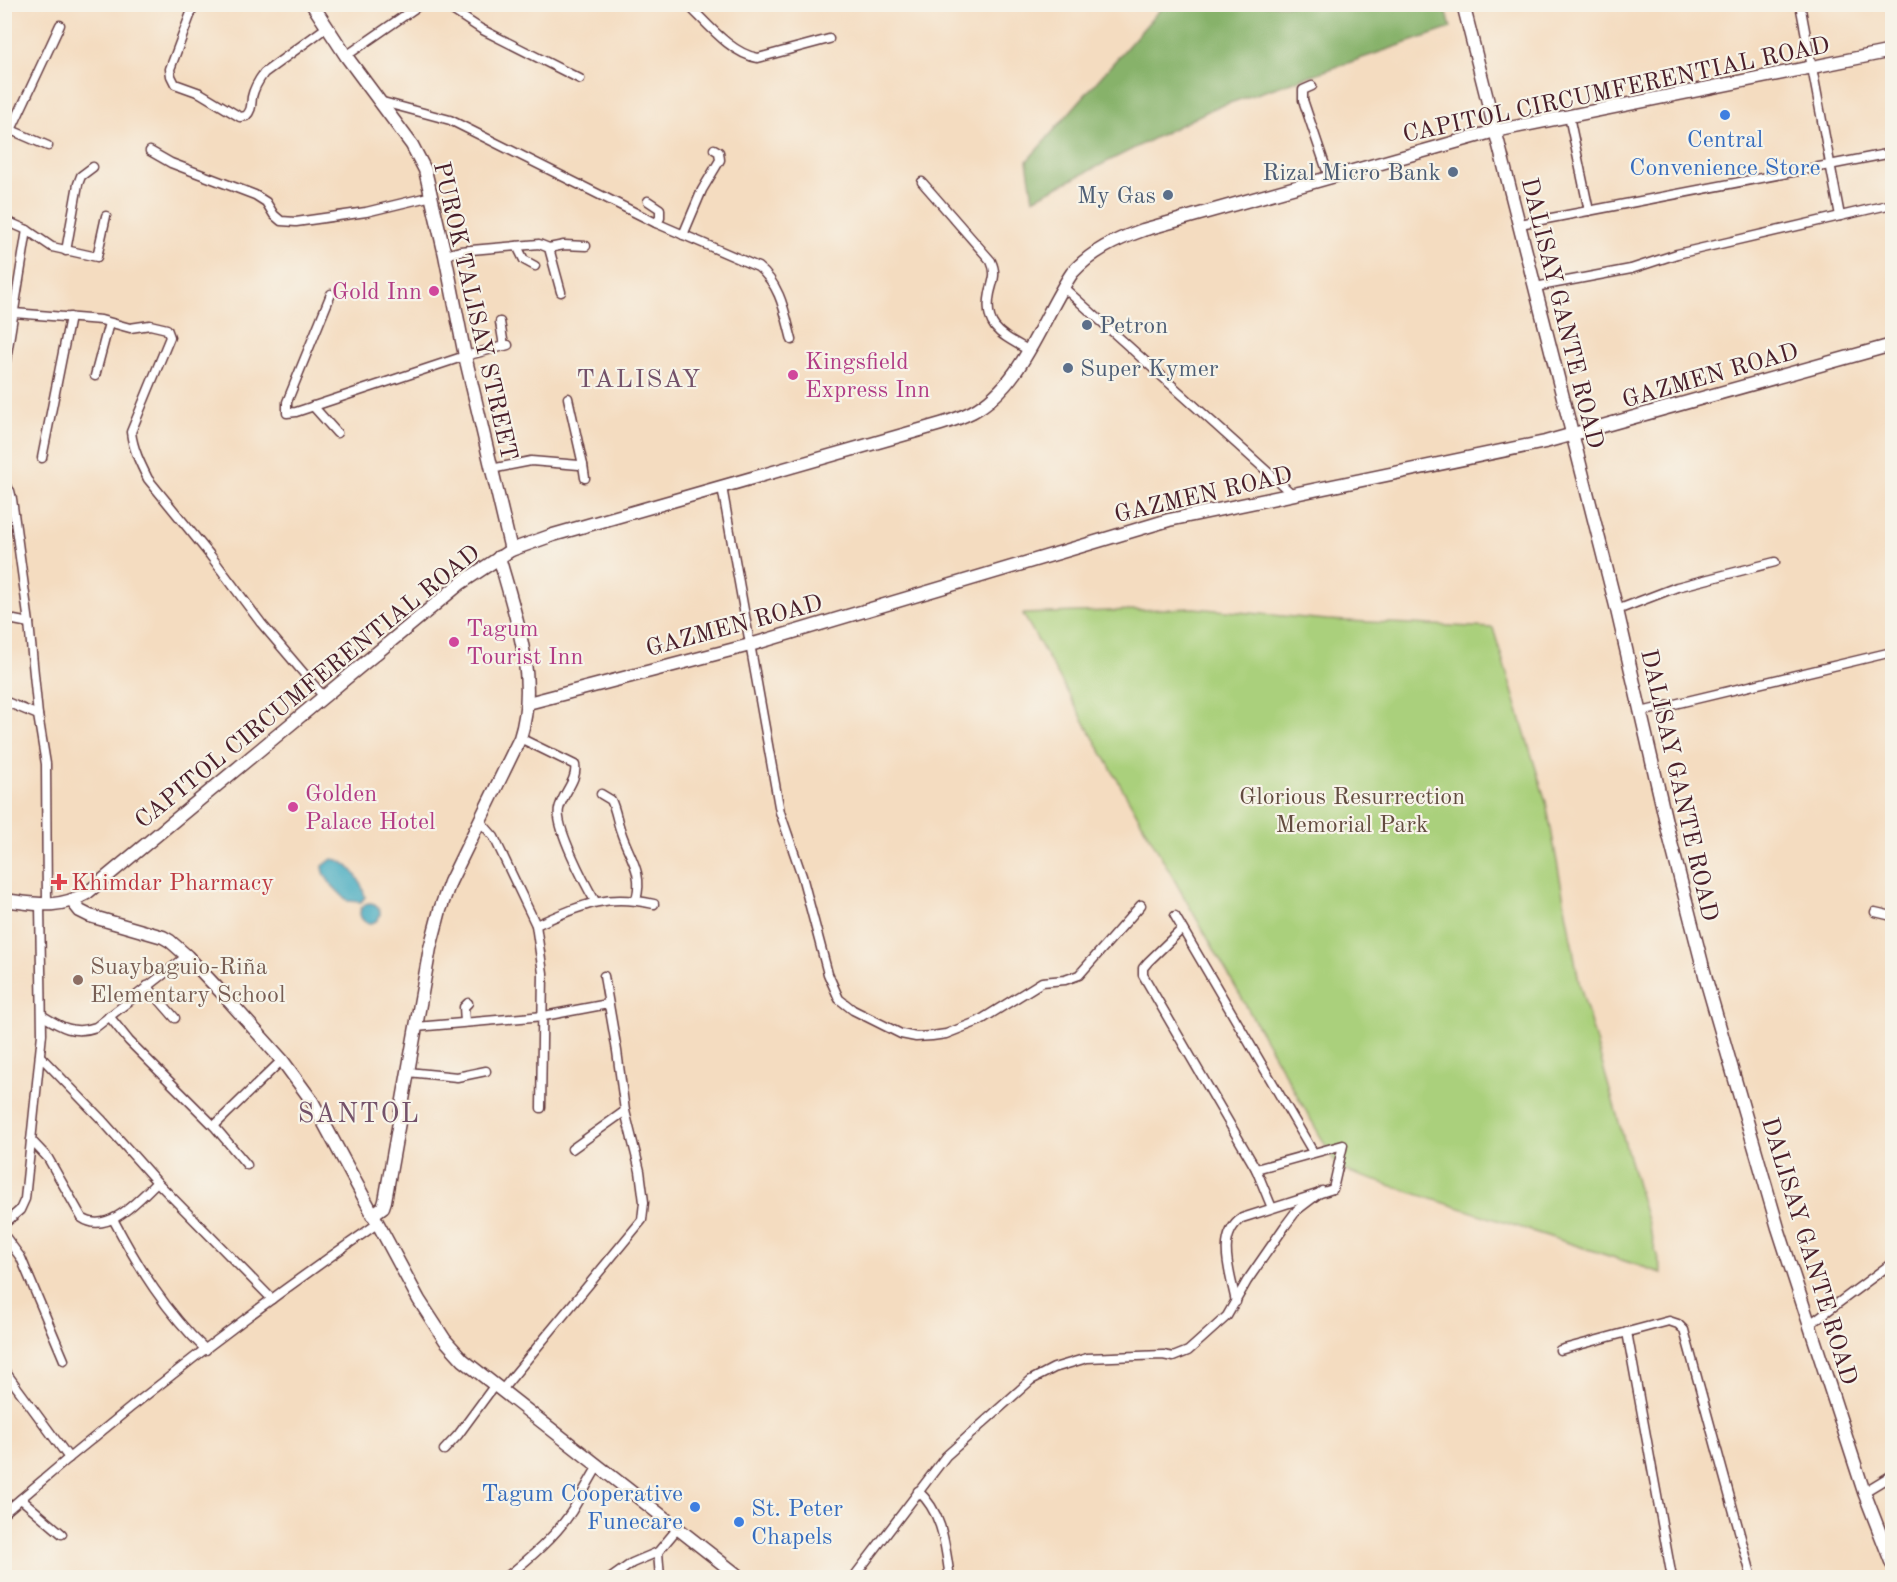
<svg xmlns="http://www.w3.org/2000/svg" width="1897" height="1582" font-family="'Old Standard TT',serif">
<style>
.green{fill:#aad07b;stroke:#7a7853;stroke-width:1.5}
.forest{fill:#87b26b;stroke:#68684b;stroke-width:1.5}
.water{fill:#3fa9bf;stroke:#446475;stroke-width:1.5}
.lines{fill:none;stroke-linecap:round;stroke-linejoin:round}
.street-casing{stroke:#643b41;stroke-width:11}
.secondary-casing{stroke:#643b41;stroke-width:15}
.street{stroke:#fff;stroke-width:8}
.secondary{stroke:#fff;stroke-width:12}
.shop-dot{fill:#3f7fe0;stroke:#f7f3e8;stroke-width:2}
.service-dot{fill:#5c6f8a;stroke:#f7f3e8;stroke-width:2}
.hotel-dot{fill:#d1479c;stroke:#f7f3e8;stroke-width:2}
.health-dot{fill:#e0444e;stroke:#f7f3e8;stroke-width:2}
.education-dot{fill:#8d6e63;stroke:#f7f3e8;stroke-width:2}
.labels{text-anchor:middle;stroke-width:4.5;stroke-linejoin:round;paint-order:stroke}
.street-label{font-size:24px;fill:#4a1f2b;stroke:#f7f3e8}
.shop-label{font-size:24px;fill:#366cbe;stroke:#f7f3e8}
.service-label{font-size:24px;fill:#4e5e75;stroke:#f7f3e8;text-anchor:end}
.hotel-label{font-size:24px;fill:#b23c85;stroke:#f7f3e8;text-anchor:start}
.park-label{font-size:24px;fill:#624b3f;stroke:#f7f3e8}
.health-label{font-size:24px;fill:#be3a42;stroke:#f7f3e8;text-anchor:start}
.education-label{font-size:24px;fill:#785e54;stroke:#f7f3e8;text-anchor:start}
.neighbourhood-label{font-size:26px;letter-spacing:1.5px;fill:#74526a;stroke:#f7f3e8}
.quarter-label{font-size:27px;letter-spacing:1.5px;fill:#74526a;stroke:#f7f3e8}
</style>
<rect width="100%" height="100%" fill="#f7f3e8"/>
<filter id="ink" filterUnits="userSpaceOnUse"><feTurbulence type="fractalNoise" baseFrequency=".0167" numOctaves="2"/><feDisplacementMap in="SourceGraphic" scale="12" xChannelSelector="R" yChannelSelector="G"/><feConvolveMatrix kernelMatrix="1 2 1 2 8 2 1 2 1" color-interpolation-filters="sRGB"/></filter>
<filter id="wash" filterUnits="userSpaceOnUse"><feTurbulence type="fractalNoise" baseFrequency=".008" numOctaves="4" result="noise"/><feDisplacementMap in="SourceGraphic" scale="24" xChannelSelector="R" yChannelSelector="G"/><feGaussianBlur stdDeviation="1.35" result="paint"/><feColorMatrix in="noise" values="0 0 0 0 0 0 0 0 0 0 0 0 0 0 0 0 0 1.4 0 .05"/><feComposite in="paint" operator="in"/></filter>
<g filter="url(#wash)">
<rect width="100%" height="100%" fill="#f4dcc0"/>
<!-- green -->
<polygon class="green" points="1194,608 1327,620 1493,628 1546,802 1579,982 1662,1273 1339,1169 1023,614"/>
<!-- forest -->
<polygon class="forest" points="1164,5 1445,5 1451,28 1212,109 1033,199 1027,161"/>
<!-- water -->
<g class="water">
<path d="M332,859c17,1 30,22 33,38l-4,5 -13,-1c-9,-9 -25,-21 -25,-35z"/>
<circle cx="370" cy="913" r="10"/>
</g>
</g>
<g filter="url(#ink)">
<g class="lines">
<!-- street casing -->
<g class="street-casing">
<g id="street">
<polyline points="443,4 481,29 580,79"/>
<path d="M687,4c20,19 44,50 71,54l71,-19"/>
<polyline points="1800,4 1840,216"/>
<path d="M194,5l-24,64 1,7 4,8 25,9 40,24 6,-1c6,-6 5,-11 6,-19 2,-9 6,-16 12,-24l63,-46"/>
<polyline points="346,56 421,4"/>
<polyline points="1312,86 1303,90 1303,100 1329,177"/>
<path d="M379,101l71,19 206,103 102,44c23,18 27,47 34,73"/>
<polyline points="1569,116 1589,211"/>
<polyline points="11,130 48,146"/>
<polyline points="4,145 60,25"/>
<polyline points="150,151 171,163 255,195 266,202 274,215 281,221 296,222 366,212 432,196"/>
<path d="M922,182l69,79c6,13 2,19 -1,32 -7,35 12,42 38,57"/>
<polyline points="648,201 660,209 660,218 656,223"/>
<polyline points="4,220 27,230 52,247 97,257 106,216"/>
<polyline points="1520,224 1892,153"/>
<polyline points="683,235 702,190 720,160 719,152 714,149"/>
<polyline points="517,246 524,260 535,266"/>
<polyline points="549,248 564,245 586,246"/>
<polyline points="66,251 78,184 81,176 93,167"/>
<polyline points="445,255 460,251 539,244 549,248 561,292"/>
<polyline points="1063,287 1291,493"/>
<polyline points="1535,287 1631,269 1677,254 1892,204"/>
<polyline points="331,294 287,402 287,413 296,412 465,356 508,345"/>
<path d="M14,313l87,7 29,8 20,-3 17,4 3,8 -39,95c2,17 9,31 17,47l62,76 51,68 63,74"/>
<polyline points="500,322 504,346"/>
<polyline points="4,372 27,230"/>
<polyline points="95,376 109,323"/>
<polyline points="568,398 583,465"/>
<polyline points="313,406 337,433"/>
<polyline points="42,458 70,317"/>
<polyline points="491,469 531,461 579,465 583,465 585,478"/>
<polyline points="4,484 10,491 12,499 29,623 38,715 46,764 47,905"/>
<polyline points="722,487 780,812 802,876 828,974 839,999 853,1010 901,1034 916,1037 932,1036 946,1034 979,1021 1042,982 1065,980 1079,975 1141,905"/>
<polyline points="4,570 5,568"/>
<polyline points="1617,610 1677,587 1775,562"/>
<polyline points="4,618 29,623"/>
<polyline points="4,701 38,715"/>
<polyline points="1641,712 1892,652"/>
<path d="M520,738l55,27c3,15 -13,29 -16,44 -4,18 26,75 36,92"/>
<path d="M601,794l10,6c5,10 6,21 10,32 8,25 23,40 15,68"/>
<polyline points="480,821 494,837 536,925 543,973 541,1108"/>
<polyline points="1875,912 1892,916"/>
<polyline points="1175,916 1313,1152"/>
<path d="M536,925c44,-19 68,-32 118,-21"/>
<polyline points="1182,929 1148,962 1143,968 1143,975 1256,1169 1272,1208"/>
<polyline points="147,986 175,1018"/>
<path d="M43,1016c18,11 31,19 53,11l91,-71"/>
<polyline points="109,1016 129,1041 214,1126 247,1165"/>
<polyline points="465,1022 464,1007 468,1003"/>
<polyline points="416,1027 544,1016 608,1004"/>
<polyline points="40,1056 101,1119 157,1182"/>
<polyline points="408,1072 457,1077 486,1071"/>
<polyline points="214,1126 282,1060"/>
<path d="M31,1140l17,18 34,60c26,18 58,-20 75,-36l115,117"/>
<polyline points="572,1149 625,1111"/>
<path d="M113,1219c26,49 52,92 93,131"/>
<polyline points="4,1224 20,1210 25,1199 42,1034 40,905"/>
<polyline points="4,1235 21,1258 64,1360"/>
<path d="M1236,1302c-5,-27 -21,-66 6,-84l91,-29 10,-44 -87,24"/>
<polyline points="1810,1324 1892,1263"/>
<polyline points="1627,1332 1672,1578"/>
<polyline points="1560,1350 1669,1321 1678,1324 1684,1330 1752,1578"/>
<polyline points="4,1370 69,1458"/>
<polyline points="501,1391 642,1220 644,1202 640,1171 625,1111 617,1051 604,976"/>
<polyline points="444,1450 458,1435 494,1386"/>
<path d="M918,1491c25,22 27,54 32,87"/>
<polyline points="1864,1492 1892,1475"/>
<polyline points="21,1499 62,1534"/>
<path d="M4,1513c119,-103 244,-200 373,-289"/>
<polyline points="658,1552 660,1578"/>
<path d="M505,1578c24,-19 50,-41 67,-67 9,-15 17,-30 26,-45"/>
<polyline points="611,1578 632,1563 658,1552 678,1528"/>
<polyline points="853,1578 946,1456 1031,1380 1054,1368 1087,1358 1163,1355 1173,1357 1188,1351 1227,1316 1247,1281 1285,1226 1297,1210 1322,1191"/>
</g>
</g>
<!-- secondary casing -->
<g class="secondary-casing">
<g id="secondary">
<polyline points="312,4 346,56 412,145 425,170 445,255 465,356 511,550"/>
<polyline points="1463,4 1617,610 1669,835 1707,983 1778,1228 1864,1492 1892,1564"/>
<polyline points="528,703 750,645 1169,520 1545,442 1892,345"/>
<path d="M4,900c32,4 54,10 83,-7l374,-310 50,-33 42,-15 388,-111c10,-3 21,-7 31,-12 51,-27 69,-93 100,-139 20,-22 43,-33 71,-43l352,-99 397,-80"/>
<polyline points="72,901 80,911 90,916 163,937 170,941 187,956 221,992 282,1060 312,1101 419,1300 445,1340 463,1360 741,1578"/>
<path d="M372,1215l11,-8 2,-6 45,-253 10,-38 10,-28 70,-144c19,-59 -5,-124 -21,-181"/>
</g>
</g>
<!-- street -->
<use href="#street" class="street"/>
<!-- secondary -->
<use href="#secondary" class="secondary"/>
</g>
</g>
<!-- markers -->
<g class="shop-dot">
<circle cx="1725" cy="115" r="6"/>
<circle cx="695" cy="1507" r="6"/>
<circle cx="739" cy="1522" r="6"/>
</g>
<g class="service-dot">
<circle cx="1453" cy="172" r="6"/>
<circle cx="1168" cy="195" r="6"/>
<circle cx="1087" cy="325" r="6"/>
<circle cx="1068" cy="368" r="6"/>
</g>
<g class="hotel-dot">
<circle cx="434" cy="291" r="6"/>
<circle cx="793" cy="375" r="6"/>
<circle cx="454" cy="642" r="6"/>
<circle cx="293" cy="807" r="6"/>
</g>
<path class="health-dot" d="M56 873h6v6h6v6h-6v6h-6v-6h-6v-6h6z"/>
<circle class="education-dot" cx="78" cy="980" r="6"/>
<g class="labels">
<!-- street labels -->
<g class="street-label">
<text transform="translate(1616 89) rotate(-12)" y="8">CAPITOL CIRCUMFERENTIAL ROAD</text>
<text transform="translate(476 311) rotate(77)" y="8">PUROK TALISAY STREET</text>
<text transform="translate(1563 313) rotate(76)" y="8">DALISAY GANTE ROAD</text>
<text transform="translate(1710 375) rotate(-16)" y="8">GAZMEN ROAD</text>
<text transform="translate(1203 494) rotate(-13)" y="8">GAZMEN ROAD</text>
<text transform="translate(734 625) rotate(-15)" y="8">GAZMEN ROAD</text>
<text transform="translate(307 686) rotate(-39)" y="8">CAPITOL CIRCUMFERENTIAL ROAD</text>
<text transform="translate(1680 785) rotate(77)" y="8">DALISAY GANTE ROAD</text>
<text transform="translate(1810 1251) rotate(73)" y="8">DALISAY GANTE ROAD</text>
</g>
<!-- shop labels -->
<g class="shop-label">
<text x="1725" y="147">Central<tspan x="1725" dy="28">Convenience Store</tspan></text>
<text x="683" y="1501" text-anchor="end">Tagum Cooperative<tspan x="683" dy="28">Funecare</tspan></text>
<text x="751" y="1516" text-anchor="start">St. Peter<tspan x="751" dy="28">Chapels</tspan></text>
</g>
<!-- service labels -->
<g class="service-label">
<text x="1441" y="180">Rizal Micro Bank</text>
<text x="1156" y="203">My Gas</text>
<text x="1099" y="333" text-anchor="start">Petron</text>
<text x="1080" y="376" text-anchor="start">Super Kymer</text>
</g>
<!-- hotel labels -->
<g class="hotel-label">
<text x="422" y="299" text-anchor="end">Gold Inn</text>
<text x="805" y="369">Kingsfield<tspan x="805" dy="28">Express Inn</tspan></text>
<text x="466" y="636">Tagum<tspan x="466" dy="28">Tourist Inn</tspan></text>
<text x="305" y="801">Golden<tspan x="305" dy="28">Palace Hotel</tspan></text>
</g>
<!-- park labels -->
<g class="park-label">
<text x="1352" y="804">Glorious Resurrection<tspan x="1352" dy="28">Memorial Park</tspan></text>
</g>
<!-- health labels -->
<g class="health-label">
<text x="71" y="890">Khimdar Pharmacy</text>
</g>
<!-- education labels -->
<g class="education-label">
<text x="90" y="974">Suaybaguio-Riña<tspan x="90" dy="28">Elementary School</tspan></text>
</g>
<!-- neighbourhood labels -->
<g class="neighbourhood-label">
<text x="639" y="387">TALISAY</text>
</g>
<!-- quarter labels -->
<g class="quarter-label">
<text x="359" y="1122">SANTOL</text>
</g>
</g>
<!-- margin -->
<rect width="1897" height="1582" fill="none" stroke="#f7f3e8" stroke-width="24"/>
</svg>
